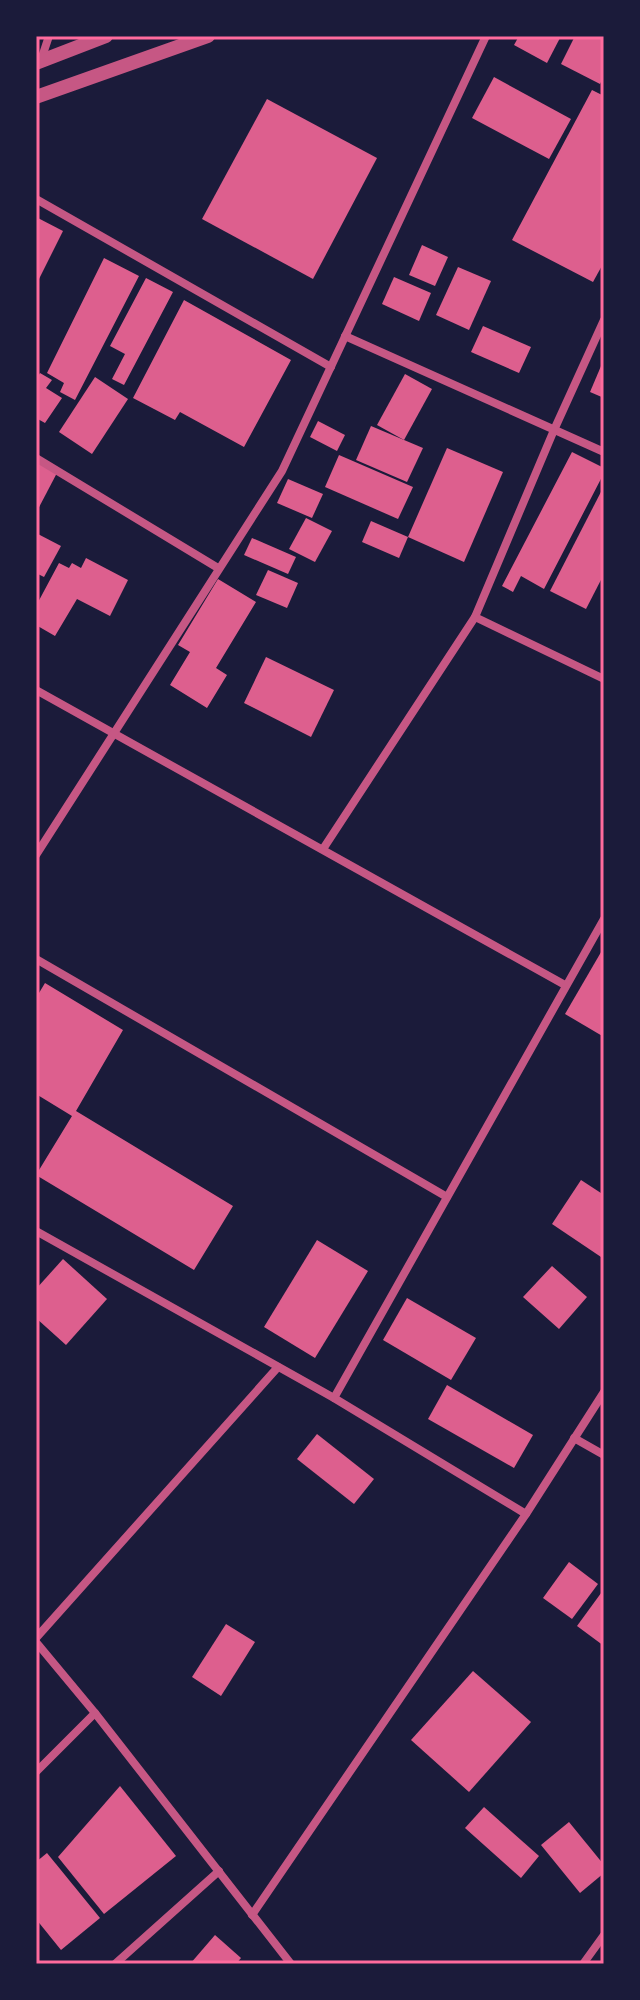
<svg xmlns="http://www.w3.org/2000/svg" width="640" height="2000" font-family="Signika,sans-serif">
<style>
.building{fill:#dd5f8e}
.lines{fill:none;stroke-linecap:round;stroke-linejoin:round}
.minor{stroke:#c65784;stroke-width:8}
.tertiary{stroke:#c65784;stroke-width:14}
.neatline{fill:none;stroke:#ff6b9d;stroke-width:3}
</style>
<rect width="100%" height="100%" fill="#1b1b3a"/>
<!-- building -->
<g class="building">
<polygon points="519,36 561,36 547,63 514,45"/>
<polygon points="575,36 604,36 604,76 600,84 561,64"/>
<polygon points="494,77 571,119 549,159 472,118"/>
<polygon points="592,90 604,96 604,262 593,282 512,240"/>
<polygon points="267,99 377,158 313,279 202,219"/>
<polygon points="36,217 63,231 36,285"/>
<polygon points="422,245 448,257 435,286 409,275"/>
<polygon points="104,258 139,276 75,400 60,392 64,383 47,373"/>
<polygon points="458,267 491,281 469,330 436,315"/>
<polygon points="394,277 431,293 419,321 382,304"/>
<polygon points="146,278 173,292 124,385 112,379 125,354 110,346"/>
<polygon points="184,300 291,360 244,447 180,412 175,420 133,398"/>
<polygon points="483,326 531,347 519,373 471,352"/>
<polygon points="604,359 604,398 590,392"/>
<polygon points="40,373 52,380 46,388 62,398 45,423 36,418 36,380"/>
<polygon points="405,374 432,389 404,440 377,425"/>
<polygon points="95,377 128,399 92,454 59,432"/>
<polygon points="318,421 345,435 337,451 310,437"/>
<polygon points="371,426 423,448 407,482 356,460"/>
<polygon points="447,448 503,472 464,562 408,537"/>
<polygon points="572,452 604,468 604,473 544,589 521,576 513,592 502,586"/>
<polygon points="339,455 413,487 398,519 325,487"/>
<polygon points="36,459 58,471 36,513"/>
<polygon points="288,479 323,494 312,518 277,503"/>
<polygon points="604,486 604,574 586,609 550,591"/>
<polygon points="306,518 332,531 315,562 289,549"/>
<polygon points="371,521 408,537 399,558 362,542"/>
<polygon points="36,533 61,546 44,577 36,573"/>
<polygon points="252,538 296,557 288,574 244,555"/>
<polygon points="86,558 128,580 110,616 77,599 55,636 36,625 36,606 59,563 69,568 72,563 81,568"/>
<polygon points="268,570 298,583 287,608 256,595"/>
<polygon points="218,579 256,602 216,668 227,675 207,708 170,685 190,652 178,645"/>
<polygon points="266,657 334,690 311,737 244,703"/>
<polygon points="604,947 604,1037 565,1014"/>
<polygon points="45,983 123,1030 76,1111 233,1206 194,1270 36,1175 72,1116 36,1094 36,998"/>
<polygon points="581,1180 604,1195 604,1259 552,1224"/>
<polygon points="317,1240 368,1271 315,1358 264,1327"/>
<polygon points="63,1259 107,1299 66,1345 36,1318 36,1289"/>
<polygon points="552,1266 587,1297 559,1329 523,1297"/>
<polygon points="407,1298 476,1338 451,1380 383,1340"/>
<polygon points="447,1385 533,1435 514,1468 428,1419"/>
<polygon points="317,1434 374,1479 354,1504 297,1459"/>
<polygon points="569,1562 598,1584 572,1619 543,1598"/>
<polygon points="604,1589 604,1646 577,1626"/>
<polygon points="226,1624 255,1642 221,1696 192,1677"/>
<polygon points="473,1671 531,1722 469,1792 411,1740"/>
<polygon points="120,1786 176,1856 104,1914 58,1857"/>
<polygon points="484,1807 539,1856 521,1878 465,1828"/>
<polygon points="569,1822 604,1865 604,1873 580,1893 541,1845"/>
<polygon points="47,1853 100,1918 61,1950 36,1919 36,1862"/>
<polygon points="215,1935 241,1958 236,1964 190,1964"/>
</g>
<g class="lines">
<!-- minor -->
<g class="minor">
<polyline points="41,60 49,36"/>
<polyline points="36,199 331,367"/>
<polyline points="345,336 604,452"/>
<polyline points="36,458 218,568"/>
<polyline points="475,617 604,679"/>
<polyline points="36,690 565,985"/>
<polyline points="323,849 475,617 554,430 604,320"/>
<polyline points="36,855 282,471 486,36"/>
<polyline points="36,959 447,1197"/>
<polyline points="36,1231 334,1398 526,1514"/>
<polyline points="334,1398 604,919"/>
<polyline points="574,1438 604,1455"/>
<polyline points="36,1638 278,1367"/>
<polyline points="36,1642 95,1713 291,1964"/>
<polyline points="36,1772 95,1713"/>
<polyline points="252,1915 526,1514 604,1392"/>
<polyline points="115,1964 219,1871"/>
<polyline points="583,1964 604,1935"/>
</g>
<!-- tertiary -->
<g class="tertiary">
<polyline points="36,63 106,36"/>
<polyline points="36,97 208,36"/>
</g>
</g>
<!-- border -->
<rect width="640" height="2000" fill="none" stroke="#1b1b3a" stroke-width="76"/>
<rect x="38" y="38" width="564" height="1924" class="neatline"/>
</svg>
